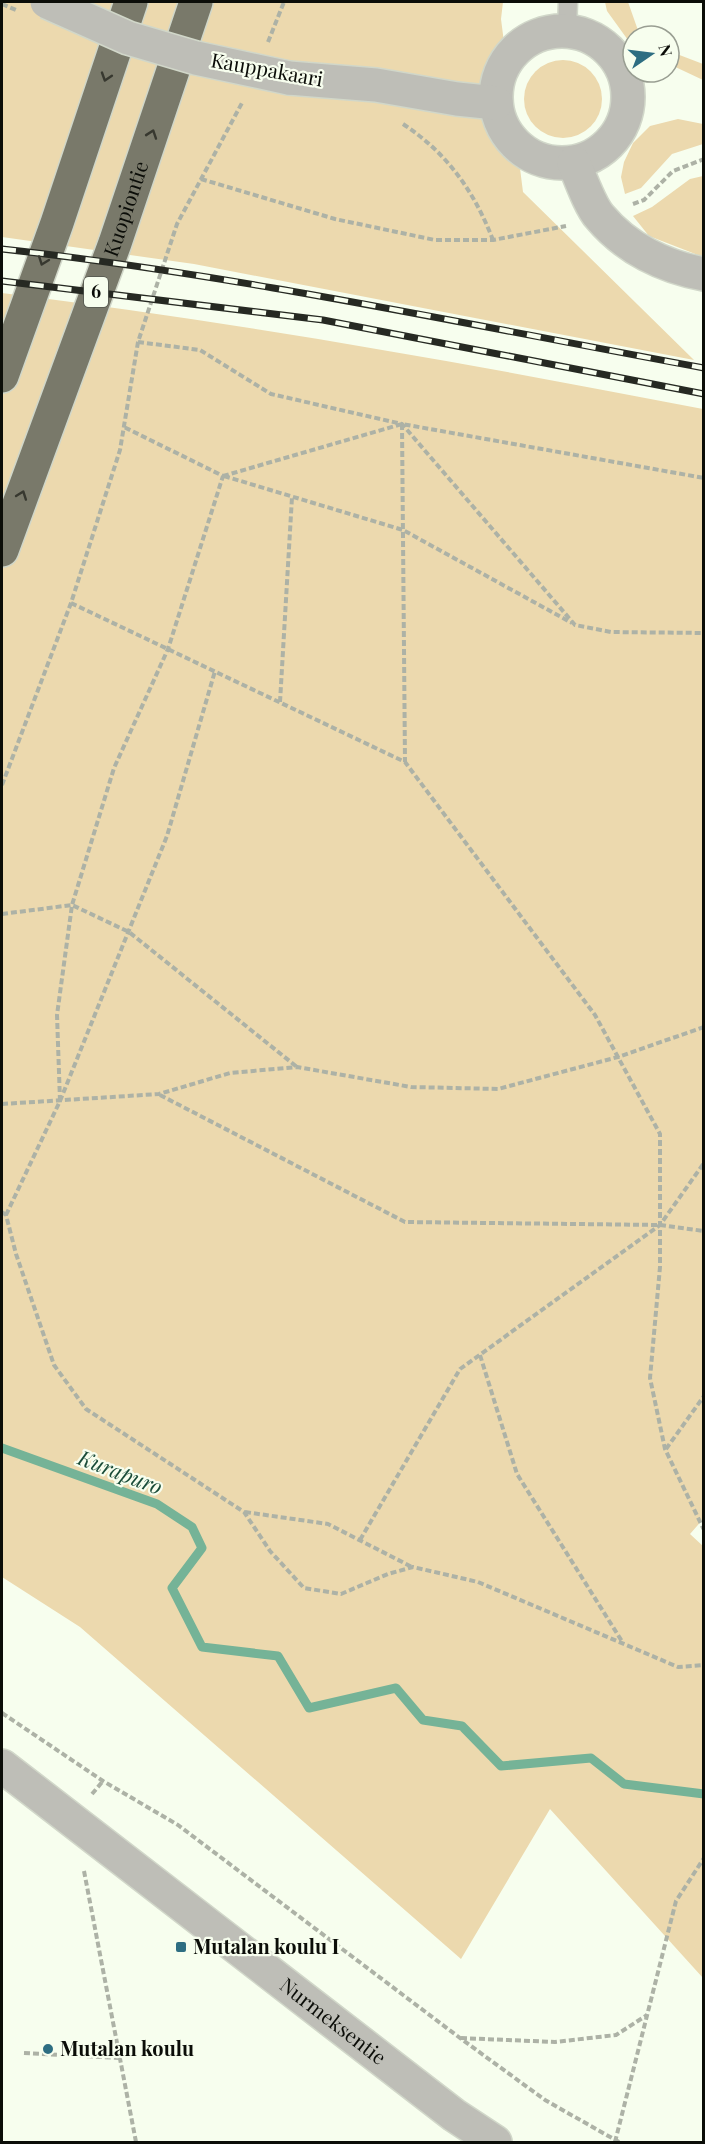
<svg xmlns="http://www.w3.org/2000/svg" width="705" height="2144" font-family="'Playfair Display',serif">
<style>
.green{fill:#ecd9ae}
.lines{fill:none;stroke-linecap:round;stroke-linejoin:round}
.stream{stroke:#75b397;stroke-width:9}
.service-casing{stroke:#d1d7c9;stroke-width:21}
.minor-casing{stroke:#d1d7c9;stroke-width:36}
.tertiary-casing{stroke:#d1d7c9;stroke-width:36}
.motorway-casing{stroke:#d1d7c9;stroke-width:36}
.path{stroke:#adb2a6;stroke-width:4;stroke-dasharray:6 3;stroke-linecap:butt}
.service{stroke:#bebeb7;stroke-width:18}
.minor{stroke:#bebeb7;stroke-width:33}
.tertiary{stroke:#bebeb7;stroke-width:33}
.motorway{stroke:#79796a;stroke-width:33}
.rail-casing{stroke:#262922;stroke-width:7}
.rail{stroke:#f7feee;stroke-width:4.5;stroke-dasharray:14;stroke-linecap:butt}
.minor-bridge-casing{stroke:#d1d7c9;stroke-width:36;stroke-linecap:butt}
.path-bridge{stroke:#adb2a6;stroke-width:4;stroke-dasharray:6 3;stroke-linecap:butt}
.minor-bridge{stroke:#bebeb7;stroke-width:33}
.oneway{stroke:#37382f}
.poi-dot{fill:#2e6e82;stroke:#f7feee;stroke-width:2}
.labels{text-anchor:middle;stroke-width:4.5;stroke-linejoin:round;paint-order:stroke}
.shield{fill:#f7feee;stroke:#52554d;stroke-width:1.5}
.shield-label{font-size:18px;font-weight:bold;fill:#0b0d08}
.street-label{font-size:20px;fill:#0b0d08;stroke:#f7feee}
.poi-label{font-size:20px;font-weight:bold;fill:#0b0d08;stroke:#f7feee;text-anchor:start}
.water-label{font-size:21px;font-style:italic;fill:#194c38;stroke:#f7feee}
</style>
<rect width="100%" height="100%" fill="#f7feee"/>
<!-- green -->
<g class="green">
<polygon points="2,2 503,2 501,19 523,192 694,360 194,264 2,237"/>
<polygon points="605,2 628,2 640,36 633,36 633,47 607,11"/>
<polygon points="669,51 703,64 703,80 669,64"/>
<circle cx="563" cy="99" r="39"/>
<polygon points="678,119 703,124 703,144 672,154 641,188 625,194 621,177 624,162 633,143 650,126"/>
<polygon points="703,176 703,257 649,236 633,216 652,207 690,179"/>
<path d="M2,293c235,29 469,71 701,116l1,1109 -14,16 14,13 -1,431 -153,-169 -89,150 -381,-332 -78,-50z"/>
</g>
<g class="lines">
<!-- stream -->
<polyline class="stream" points="2,1448 157,1504 192,1527 202,1548 172,1588 202,1647 278,1656 309,1708 396,1688 423,1720 462,1726 501,1766 591,1758 624,1784 704,1794"/>
<!-- service casing -->
<g class="service-casing">
<polyline id="service" points="567,30 568,2"/>
</g>
<!-- minor casing -->
<g class="minor-casing">
<g id="minor">
<circle cx="562" cy="97" r="66"/>
<polyline points="289,78 376,85 457,99 496,103"/>
<path d="M574,163c6,14 16,43 26,54 26,31 64,50 104,57"/>
</g>
</g>
<!-- tertiary casing -->
<g class="tertiary-casing">
<g id="tertiary">
<path id="s1" d="M2,1766l452,349 41,27"/>
</g>
</g>
<!-- motorway casing -->
<g class="motorway-casing">
<g id="motorway">
<polyline points="2,376 57,223 131,2"/>
<path id="s2" d="M2,550l113,-307 81,-241"/>
</g>
</g>
<!-- path -->
<g class="path">
<polyline points="268,42 284,2"/>
<path d="M403,124c44,29 71,67 90,116"/>
<polyline points="201,179 335,219 435,240 493,240 566,226"/>
<polyline points="633,204 644,200 673,171 704,159"/>
<polyline points="138,342 200,350 271,394 402,424 575,625 611,632 704,633"/>
<polyline points="402,424 405,762"/>
<polyline points="223,476 402,424 704,478"/>
<polyline points="224,476 403,530 572,623"/>
<polyline points="71,603 405,762 595,1015 660,1134 660,1267 650,1378 665,1449 704,1530"/>
<polyline points="280,702 292,497"/>
<polyline points="2,785 71,603 120,450 138,342 177,224 243,101"/>
<polyline points="2,914 72,905 129,932 297,1067"/>
<polyline points="160,1095 405,1222 660,1225 704,1231"/>
<polyline points="60,1101 57,1015 72,905 114,768 168,649 223,476 124,427"/>
<polyline points="2,1104 159,1094 230,1073 297,1067 411,1087 498,1089 618,1057 704,1027"/>
<polyline points="2,1212 6,1215 16,1254 54,1365 86,1409 244,1512 270,1551 304,1588 341,1594 388,1574 413,1567 478,1582 678,1667 704,1665"/>
<polyline points="6,1215 60,1101 167,836 215,671"/>
<polyline points="480,1355 517,1474 623,1643"/>
<polyline points="666,1449 704,1396"/>
<polyline points="245,1512 328,1524 412,1567"/>
<polyline points="360,1540 460,1369 660,1225 704,1163"/>
<polyline points="2,1713 103,1781 178,1825 460,2038 545,2100 619,2142"/>
<polyline points="92,1794 103,1781"/>
<polyline points="84,1871 136,2142"/>
<polyline points="461,2038 555,2042 616,2035 647,2015"/>
<polyline points="24,2053 121,2058"/>
<polyline points="615,2142 676,1901 704,1858"/>
</g>
<!-- service -->
<use href="#service" class="service"/>
<!-- minor -->
<use href="#minor" class="minor"/>
<!-- tertiary -->
<use href="#tertiary" class="tertiary"/>
<!-- motorway -->
<use href="#motorway" class="motorway"/>
<!-- rail casing -->
<g class="rail-casing">
<g id="rail">
<path d="M2,249c236,26 468,76 702,119"/>
<polyline points="2,281 323,320 704,394"/>
</g>
</g>
<!-- rail -->
<use href="#rail" class="rail"/>
<!-- minor-bridge casing -->
<g class="minor-bridge-casing">
<polyline id="minor-bridge" points="47,2 128,38 196,58 289,78"/>
</g>
<!-- path-bridge -->
<polyline class="path-bridge" points="2,4 16,10"/>
<!-- minor-bridge -->
<use href="#minor-bridge" class="minor-bridge"/>
</g>
<!-- one-way arrows -->
<defs><path id="oneway-chevron" d="M-2-3.5L2.5 0L-2 3.5" fill="none" stroke-width="1.6" stroke-linecap="round" stroke-linejoin="round" transform="scale(1.5)"/></defs>
<g class="oneway">
<use href="#oneway-chevron" transform="translate(106 77) rotate(108)"/>
<use href="#oneway-chevron" transform="translate(152 134) rotate(-71)"/>
<use href="#oneway-chevron" transform="translate(43 261) rotate(110)"/>
<use href="#oneway-chevron" transform="translate(22 495) rotate(-70)"/>
</g>
<!-- markers -->
<g class="poi-dot">
<rect x="175" y="1941" width="12" height="12" rx="3"/>
<circle cx="48" cy="2049" r="6"/>
</g>
<g class="labels">
<!-- shield labels -->
<rect class="shield" x="84" y="277" width="24" height="30" rx="4.5"/>
<g class="shield-label">
<text x="96" y="298">6</text>
</g>
<!-- street labels -->
<g class="street-label">
<text transform="translate(267 70) rotate(10)" y="7">Kauppakaari</text>
<text dy="7" stroke="none"><textPath href="#s2" startOffset="363">Kuopiontie</textPath></text>
<text dy="7" stroke="none"><textPath href="#s1" startOffset="418">Nurmeksentie</textPath></text>
</g>
<!-- poi labels -->
<g class="poi-label">
<text x="193" y="1954">Mutalan koulu I</text>
<text x="60" y="2056">Mutalan koulu</text>
</g>
<!-- water labels -->
<g class="water-label">
<text transform="translate(120 1473) rotate(21)" y="7">Kurapuro</text>
</g>
</g>
<!-- border -->
<rect width="705" height="2144" fill="none" stroke="#0b0d08" stroke-width="6"/>
<!-- north arrow -->
<g transform="translate(651 54) rotate(76)"><circle r="28" fill="#f7feee" stroke="#999e92" stroke-width="1.5"/>
<path d="M0-4.5L10 22L0 15L-10 22Z" fill="#2e6e82"/>
<text y="-9" font-size="16" font-weight="bold" text-anchor="middle" fill="#0b0d08">N</text>
</g>
</svg>
